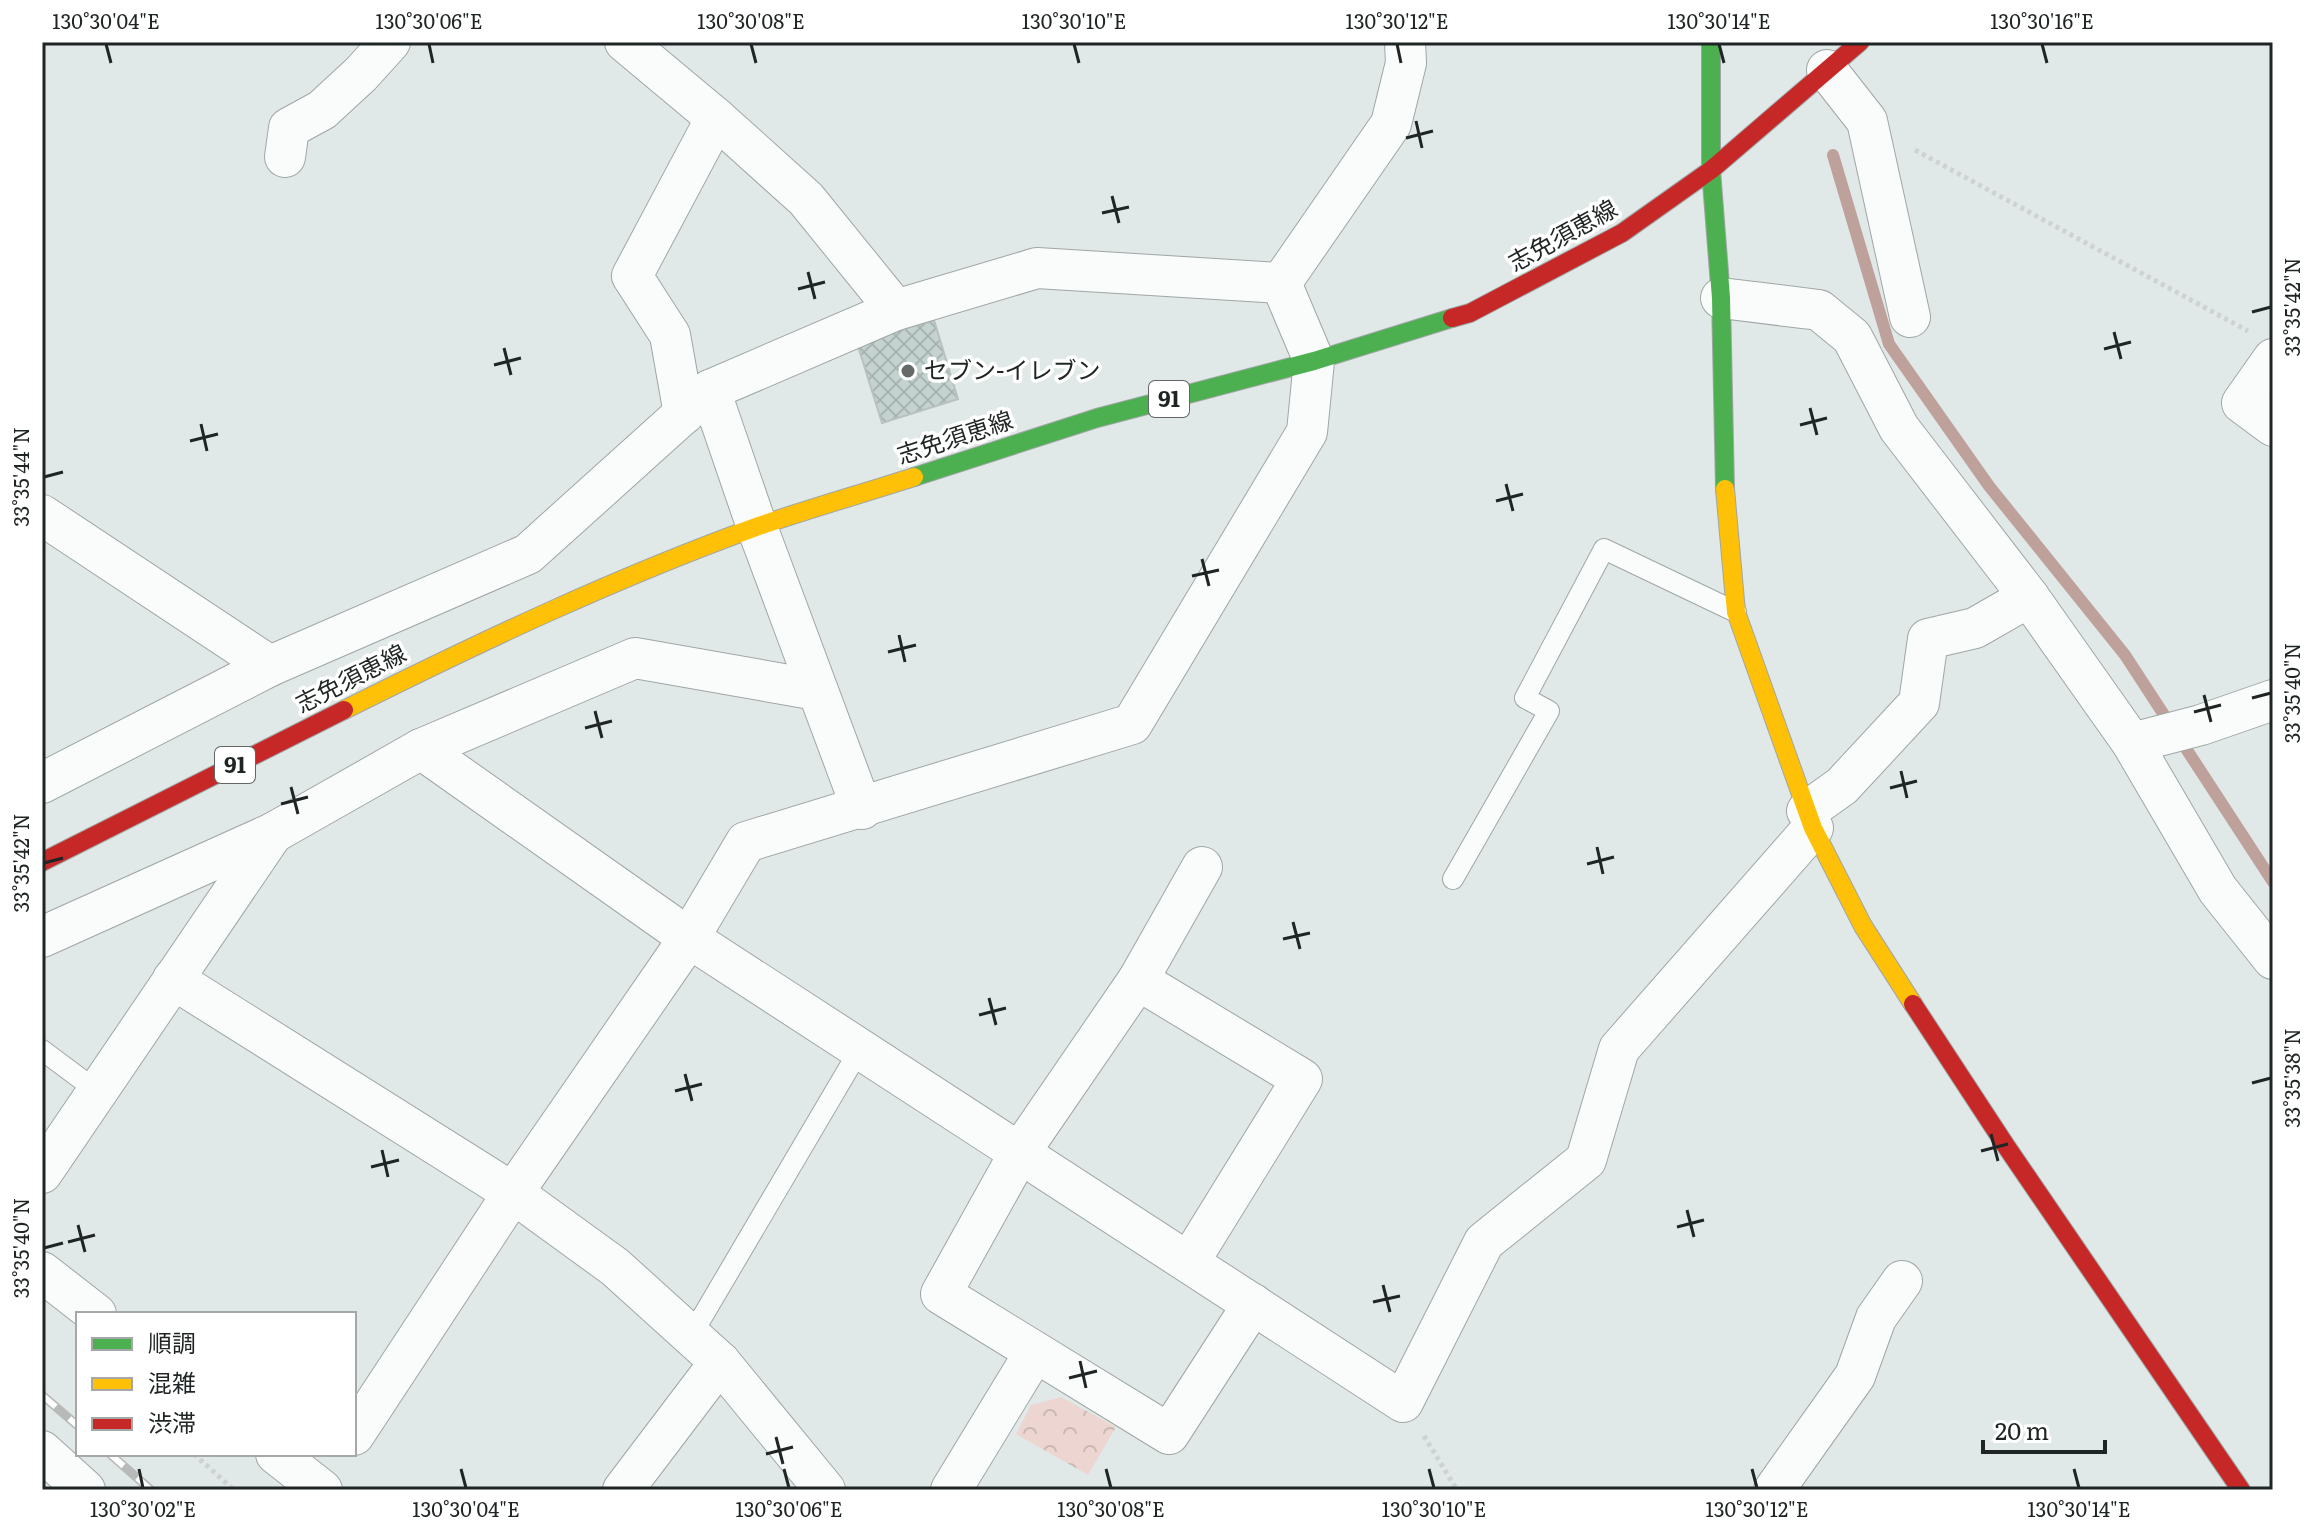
<svg xmlns="http://www.w3.org/2000/svg" width="2315" height="1532" font-family="Literata,'Noto Sans JP',serif">
<style>
.park{fill:url(#park-crowns)}
.lines{fill:none;stroke-linecap:round;stroke-linejoin:round}
.stream{stroke:#bfa19c;stroke-width:12}
.building{fill:url(#building-cross-hatch);stroke:#bac1bf;stroke-width:2}
.lane-casing{stroke:#a0a6a5;stroke-width:22}
.street-casing{stroke:#a0a6a5;stroke-width:42}
.fast-casing{stroke:#a0a6a5;stroke-width:20}
.slow-casing{stroke:#a0a6a5;stroke-width:20}
.jam-casing{stroke:#a0a6a5;stroke-width:20}
.path{stroke:#d0d2d2;stroke-width:5;stroke-dasharray:4 4;stroke-linecap:butt}
.lane{stroke:#fafcfb;stroke-width:20}
.street{stroke:#fafcfb;stroke-width:40}
.fast{stroke:#4caf50;stroke-width:18}
.slow{stroke:#ffc107;stroke-width:18}
.jam{stroke:#c62828;stroke-width:18}
.rail-casing{stroke:#b8baba;stroke-width:9}
.rail{stroke:#fff;stroke-width:6;stroke-dasharray:18;stroke-linecap:butt}
.ticks{fill:none;stroke:#1f2524;stroke-width:3}
.poi-dot{fill:#636a68;stroke:#fff;stroke-width:3}
.labels{text-anchor:middle;stroke-width:7;stroke-linejoin:round;paint-order:stroke}
.shield{fill:#fff;stroke:#626666;stroke-width:2}
.shield-label{font-size:22px;font-weight:bold;fill:#1f2524}
.street-label{font-size:24px;fill:#1f2524;stroke:#fff}
.poi-label{font-size:24px;fill:#1f2524;stroke:#fff;text-anchor:start}
.neatline{fill:none;stroke:#1f2524;stroke-width:3}
.ticks-label{font-size:20px;text-anchor:middle;fill:#1f2524}
</style>
<defs>
<pattern id="park-crowns" width="20" height="18" patternUnits="userSpaceOnUse" patternTransform="scale(2)"><rect width="20" height="18" fill="#edd6d1"/><path d="M2 6a3 3 0 1 1 6 0M12 15a3 3 0 1 1 6 0" fill="none" stroke="#cbb8b3"/></pattern>
<pattern id="building-cross-hatch" width="8" height="8" patternUnits="userSpaceOnUse" patternTransform="scale(2)"><rect width="8" height="8" fill="#c4d3d0"/><path d="M0 0l8 8M0 8l8-8" fill="none" stroke="#a8b5b2"/></pattern>
</defs>
<rect width="100%" height="100%" fill="#e0e9e7"/>
<!-- park -->
<polygon class="park" points="1061,1397 1116,1427 1088,1475 1016,1434 1031,1405"/>
<g class="lines">
<!-- stream -->
<polyline class="stream" points="1833,155 1889,344 1989,486 2125,655 2273,882"/>
</g>
<!-- building -->
<polygon class="building" points="934,320 958,399 882,423 857,343"/>
<g class="lines">
<!-- lane casing -->
<g class="lane-casing">
<g id="lane">
<polyline points="1453,879 1549,711 1525,698 1604,549 1736,612"/>
<polyline points="42,1050 97,1091"/>
<polyline points="691,1336 860,1049"/>
</g>
</g>
<!-- street casing -->
<g class="street-casing">
<g id="street">
<polyline points="625,42 716,118 806,199 896,310"/>
<polyline points="1827,70 1867,121 1910,317"/>
<polyline points="285,157 289,128 322,110 361,74 390,42"/>
<polyline points="1281,283 1391,124 1406,63 1405,42"/>
<polyline points="1721,298 1819,310 1852,337 1899,428 2029,597 2132,743 2218,890 2273,959"/>
<polyline points="2273,359 2242,403 2273,426"/>
<polyline points="710,390 757,527 862,809"/>
<polyline points="684,414 670,335 632,276 716,118"/>
<polyline points="42,515 270,666"/>
<polyline points="2132,743 2201,725 2273,700"/>
<polyline points="421,749 689,938 1403,1402 1484,1242 1586,1160 1619,1049 1813,828"/>
<polyline points="42,783 270,666 528,554 710,390 896,310 1037,268 1281,283 1314,361 1307,432 1132,724 746,842 689,938 513,1193 354,1435"/>
<polyline points="1807,811 1842,786 1919,703 1928,639 1975,628 2029,597"/>
<polyline points="1202,867 1138,980 1020,1152 941,1294 1169,1434 1253,1304"/>
<polyline points="42,937 273,833 421,749 635,658 817,690"/>
<polyline points="173,979 513,1193 615,1267 720,1362 825,1490"/>
<polyline points="1138,980 1302,1079 1189,1262"/>
<polyline points="42,1173 273,833"/>
<polyline points="42,1272 96,1314"/>
<polyline points="42,1451 85,1490"/>
<polyline points="276,1454 322,1490"/>
<polyline points="623,1490 720,1362"/>
<polyline points="951,1490 1035,1352"/>
<polyline points="1774,1490 1855,1376 1876,1318 1902,1281"/>
</g>
</g>
<!-- fast casing -->
<g class="fast-casing">
<g id="fast">
<polyline points="1711,42 1711,170 1721,298 1725,489"/>
<polyline points="914,477 1097,418 1314,361 1452,318"/>
</g>
</g>
<!-- slow casing -->
<g class="slow-casing">
<g id="slow">
<polyline points="1725,489 1736,612 1813,828 1863,926 1913,1004"/>
<path d="M344,710c134,-67 271,-132 412,-183 52,-18 105,-33 158,-50"/>
</g>
</g>
<!-- jam casing -->
<g class="jam-casing">
<g id="jam">
<polyline points="1452,318 1470,313 1622,233 1711,170 1860,42"/>
<polyline points="42,862 344,710"/>
<polyline points="1913,1004 2006,1146 2241,1490"/>
</g>
</g>
<!-- path -->
<g class="path">
<polyline points="1915,150 2248,331"/>
<polyline points="1424,1436 1457,1490"/>
<polyline points="194,1454 234,1490"/>
</g>
<!-- lane -->
<use href="#lane" class="lane"/>
<!-- street -->
<use href="#street" class="street"/>
<!-- fast -->
<use href="#fast" class="fast"/>
<!-- slow -->
<use href="#slow" class="slow"/>
<!-- jam -->
<use href="#jam" class="jam"/>
<!-- rail casing -->
<g class="rail-casing">
<g id="rail">
<polyline points="42,1395 78,1426"/>
<polyline points="110,1454 151,1490"/>
</g>
</g>
<!-- rail -->
<use href="#rail" class="rail"/>
</g>
<!-- ticks -->
<path class="ticks" d="M106,44l5,19M429,44l4,19M751,44l5,19M1074,44l5,19M1397,44l4,19M1719,44l5,19M2042,44l5,19M1416,121l6,27M1406,138l27,-7M1112,196l7,27M1102,213l27,-6M808,272l7,27M798,289l27,-7M2252,312l19,-5M2114,332l7,27M504,348l7,27M2104,349l27,-7M494,365l27,-7M1810,408l7,27M201,424l6,27M1800,425l27,-7M190,441l28,-7M44,477l19,-5M1506,484l7,27M1496,501l27,-7M1202,559l7,27M1192,576l27,-6M899,635l6,27M888,652l28,-7M2204,695l7,27M2252,698l19,-5M595,711l7,27M2194,712l27,-7M585,728l27,-7M1901,771l6,27M291,787l7,27M1890,788l27,-7M281,804l27,-7M1597,847l6,27M44,863l19,-5M1587,864l27,-7M1293,922l7,27M1283,939l27,-6M989,998l7,27M979,1015l27,-7M685,1074l7,27M2252,1083l19,-5M675,1091l27,-7M1991,1134l7,27M382,1150l6,27M1981,1151l27,-7M371,1167l28,-7M1687,1210l7,27M78,1225l7,27M1677,1227l27,-7M68,1242l27,-7M44,1248l19,-5M1383,1285l7,27M1373,1302l27,-6M1080,1361l6,27M1069,1378l28,-7M776,1437l7,27M766,1454l27,-7M139,1469l4,19M461,1469l5,19M784,1469l5,19M1106,1469l5,19M1429,1469l5,19M1752,1469l5,19M2074,1469l5,19"/>
<!-- markers -->
<circle class="poi-dot" cx="908" cy="371" r="8"/>
<g class="labels">
<!-- shield labels -->
<g class="shield">
<rect x="1149" y="381" width="40" height="36" rx="6"/>
<rect x="215" y="747" width="40" height="36" rx="6"/>
</g>
<g class="shield-label">
<text x="1169" y="407">91</text>
<text x="235" y="773">91</text>
</g>
<!-- street labels -->
<g class="street-label">
<text transform="translate(1563 236) rotate(-29)" y="8">志免須恵線</text>
<text transform="translate(955 438) rotate(-18)" y="8">志免須恵線</text>
<text transform="translate(351 679) rotate(-27)" y="8">志免須恵線</text>
</g>
<!-- poi labels -->
<g class="poi-label">
<text x="924" y="379">セブン-イレブン</text>
</g>
</g>
<!-- border -->
<rect width="2315" height="1532" fill="none" stroke="#ffffff" stroke-width="88"/>
<!-- legend -->
<rect x="76" y="1312" width="280" height="144" fill="#ffffff" stroke="#a5a8a7" stroke-width="2"/>
<rect x="92" y="1338" width="40" height="12" fill="#4caf50" stroke="#a5a8a7" stroke-width="2"/>
<text x="148" y="1352" font-size="24" fill="#1f2524">順調</text>
<rect x="92" y="1378" width="40" height="12" fill="#ffc107" stroke="#a5a8a7" stroke-width="2"/>
<text x="148" y="1392" font-size="24" fill="#1f2524">混雑</text>
<rect x="92" y="1418" width="40" height="12" fill="#c62828" stroke="#a5a8a7" stroke-width="2"/>
<text x="148" y="1432" font-size="24" fill="#1f2524">渋滞</text>
<!-- scale -->
<path d="M1983 1440v12h122v-12" fill="none" stroke="#1f2524" stroke-width="4"/>
<text x="1995" y="1440" font-size="24" fill="#1f2524" stroke="#ffffff" stroke-width="6" paint-order="stroke">20 m</text>
<rect x="44" y="44" width="2227" height="1444" class="neatline"/>
<g class="ticks-label">
<text x="106" y="29">130°30'04"E</text>
<text x="429" y="29">130°30'06"E</text>
<text x="751" y="29">130°30'08"E</text>
<text x="1074" y="29">130°30'10"E</text>
<text x="1397" y="29">130°30'12"E</text>
<text x="1719" y="29">130°30'14"E</text>
<text x="2042" y="29">130°30'16"E</text>
<text transform="translate(2293 307) rotate(-90)" y="7">33°35'42"N</text>
<text transform="translate(22 477) rotate(-90)" y="7">33°35'44"N</text>
<text transform="translate(2293 693) rotate(-90)" y="7">33°35'40"N</text>
<text transform="translate(22 863) rotate(-90)" y="7">33°35'42"N</text>
<text transform="translate(2293 1078) rotate(-90)" y="7">33°35'38"N</text>
<text transform="translate(22 1248) rotate(-90)" y="7">33°35'40"N</text>
<text x="143" y="1517">130°30'02"E</text>
<text x="466" y="1517">130°30'04"E</text>
<text x="789" y="1517">130°30'06"E</text>
<text x="1111" y="1517">130°30'08"E</text>
<text x="1434" y="1517">130°30'10"E</text>
<text x="1757" y="1517">130°30'12"E</text>
<text x="2079" y="1517">130°30'14"E</text>
</g>
</svg>
